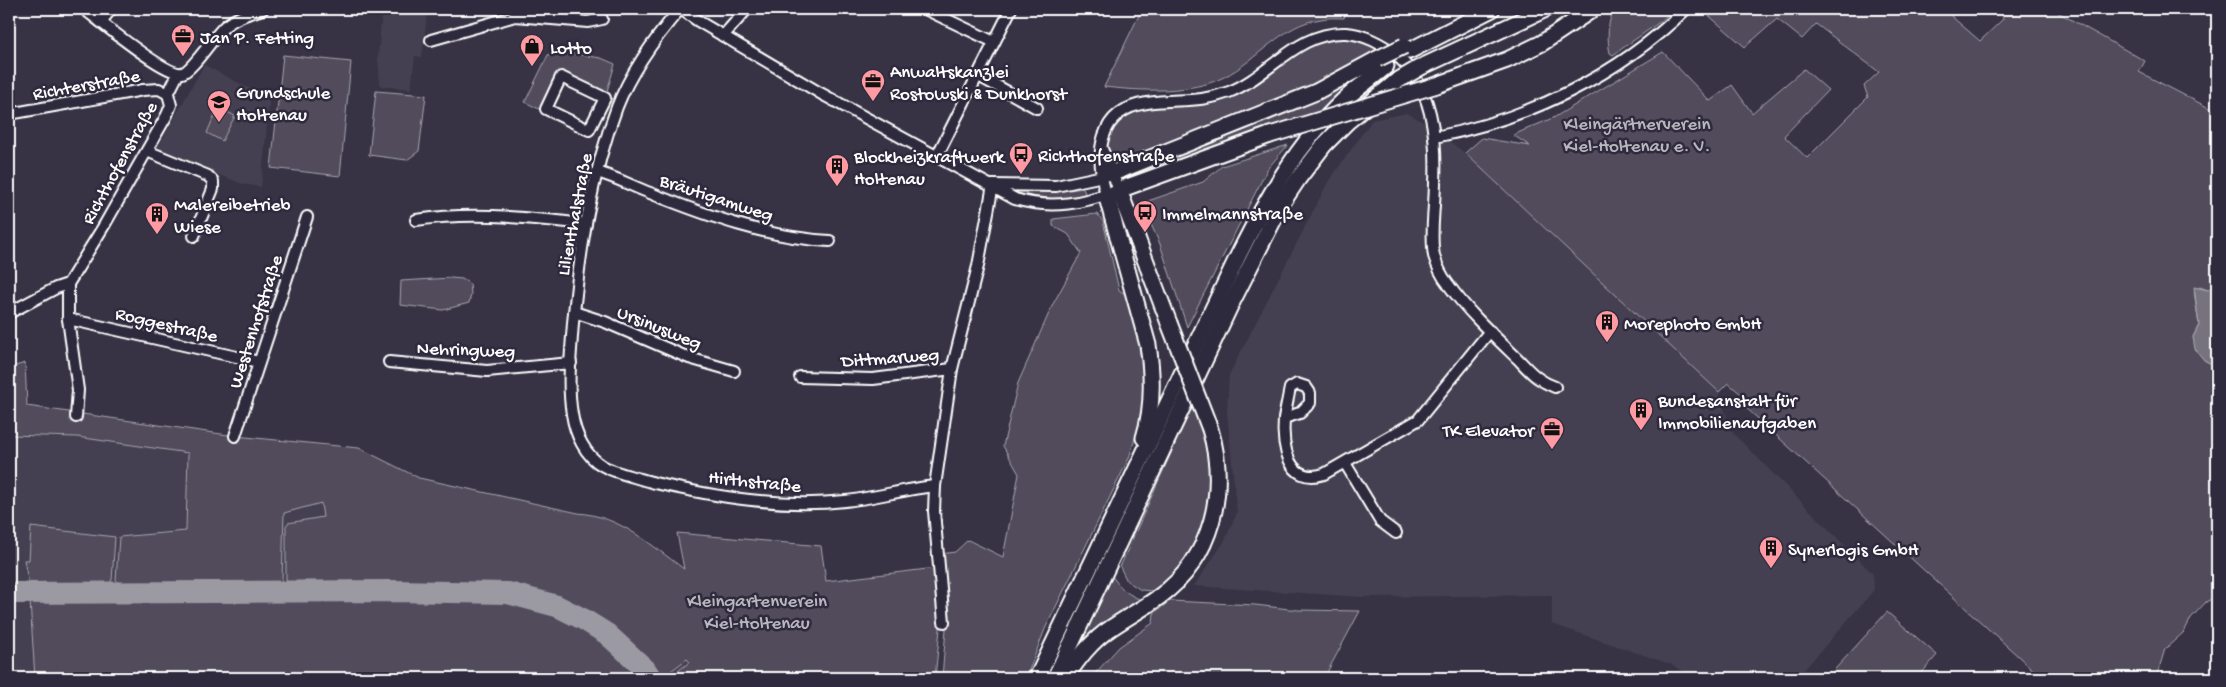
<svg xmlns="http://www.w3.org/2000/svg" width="2226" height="687" font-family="'Gochi Hand',sans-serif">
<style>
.built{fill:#444051}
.green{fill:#514c5c;stroke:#a8a6ae}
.water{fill:#76737f;stroke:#adabb2}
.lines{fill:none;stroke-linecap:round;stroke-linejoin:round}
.taxiway{stroke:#9b99a2;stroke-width:22}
.minor-casing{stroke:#fff;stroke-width:14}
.highway-casing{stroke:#fff;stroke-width:19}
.minor{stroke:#2f2a3d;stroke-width:10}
.highway{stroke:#2f2a3d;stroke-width:15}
.highway-bridge-casing{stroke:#fff;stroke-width:19;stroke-linecap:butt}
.highway-bridge{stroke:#2f2a3d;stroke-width:15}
.labels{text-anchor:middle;stroke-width:5;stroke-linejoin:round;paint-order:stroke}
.poi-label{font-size:19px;fill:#fff;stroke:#2f2a3d;text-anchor:start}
.street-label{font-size:19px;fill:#fff;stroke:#2f2a3d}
.park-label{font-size:19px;fill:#b9b7be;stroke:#2f2a3d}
</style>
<rect width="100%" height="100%" fill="#373345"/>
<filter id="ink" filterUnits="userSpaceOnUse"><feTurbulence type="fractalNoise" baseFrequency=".02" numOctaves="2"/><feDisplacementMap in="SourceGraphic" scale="10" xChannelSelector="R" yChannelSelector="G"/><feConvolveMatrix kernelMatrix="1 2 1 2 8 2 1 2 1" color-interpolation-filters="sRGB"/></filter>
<g filter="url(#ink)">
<!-- built -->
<g class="built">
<polygon points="382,10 427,14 422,57 415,56 411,89 381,86 380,83 378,57"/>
<polygon points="204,65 258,93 270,93 261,187 243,184 156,151"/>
<polygon points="1407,113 1425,123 1465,153 1719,392 1731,431 1873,574 1874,590 1797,678 1695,678 1670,664 1552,624 1552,595 1363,597 1194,586 1224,542 1237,513 1227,411 1229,375 1327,184 1372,120"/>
<polygon points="9,435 77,437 216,457 564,549 717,678 9,678"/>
</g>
<!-- green -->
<g class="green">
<path d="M1142,9h205l-3,9c-7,0 -15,-1 -23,1 -39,5 -63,41 -97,58 -33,17 -84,14 -120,10z"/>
<path d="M1615,9h60l-14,12 -48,34 -3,-2c-3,-12 -3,-34 5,-44z"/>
<polygon points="1712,9 1957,9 1951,16 1980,41 2003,19 2001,9 2052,9 2145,61 2139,72 2217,112 2217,287 2208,290 2200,287 2194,291 2199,325 2193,337 2204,360 2217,367 2217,596 2206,602 2191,618 2184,632 2165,649 2156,678 2042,678 1743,405 1748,400 1728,383 1719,392 1465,153 1482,138 1530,146 1513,135 1555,117 1663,52 1710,101 1732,85 1752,113 1804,69 1828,90 1784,136 1807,158 1868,97 1864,86 1879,72 1816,24 1802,39 1777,19 1745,47 1707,14"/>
<polygon points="1347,33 1388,48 1377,59 1113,173 1102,140 1123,111 1230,91 1290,51"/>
<polygon points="556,51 601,58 615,64 605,98 562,77 545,112 525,102 548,55"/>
<polygon points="283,55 351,62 340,176 271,168"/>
<polygon points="1362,76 1329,111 1124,182 1122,177 1287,112"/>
<polygon points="376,91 426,95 419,151 407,160 369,155"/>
<polygon points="218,107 235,116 222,141 207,133"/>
<polygon points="1288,145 1268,168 1187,327 1160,244 1143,207 1148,201 1203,182 1222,166"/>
<path d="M1083,188l3,8c-25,6 -48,7 -71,-2v-3l41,1z"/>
<polygon points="1097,214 1103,221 1119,290 1125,294 1138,339 1145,385 1141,418 1129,458 1045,629 1026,678 942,678 947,616 941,554 955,552 968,540 1003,557 1019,474 1003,446 1018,383 1053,304 1081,253 1068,234 1053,226 1053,219"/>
<polygon points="451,278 462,279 470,284 471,294 469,303 443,310 400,305 401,281"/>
<path d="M25,363l2,43 208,30 124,12 60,30 159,35c42,3 73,32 106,56l-7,-36 144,13 5,35 110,-13 5,51 -6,59h-267l22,-16 -3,-3 -23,17h-4l-41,-43 -35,-22 -27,-13 -19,-6 -37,-7 -212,-1 -3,-4v-54l2,-3 35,-6 -2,-14 -37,10 -2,67 -3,3 -160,1 -3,-4 3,-43 67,-6 2,-78 -111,-16 -68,-2v-67z"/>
<polygon points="1195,410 1208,434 1215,480 1199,544 1167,583 1153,591 1141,590 1127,581 1120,567 1172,451 1185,416 1188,411"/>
<polygon points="31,527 115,537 112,580 109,583 29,585 24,560 29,560"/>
<path d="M1110,573c9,14 18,23 35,28l-82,69z"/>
<path d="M492,600c61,9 109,30 149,78h-606l-5,-77z"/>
<polygon points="1170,601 1255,605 1298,610 1360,611 1324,678 1091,678 1119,647 1153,623 1154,613"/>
<polygon points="1887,612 1937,655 1920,675 1923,678 1827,678"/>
</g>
<!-- water -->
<polygon class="water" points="2214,286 2217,287 2217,309 2213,318 2214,327 2217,328 2217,367 2204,360 2195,349 2193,337 2199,325 2194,287 2208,290"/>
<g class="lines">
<!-- taxiway -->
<polyline class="taxiway" points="9,593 392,591 508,593 557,606 583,619 607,634 645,669 651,678"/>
<!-- minor casing -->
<g class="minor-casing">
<g id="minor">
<path d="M84,9c16,12 82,67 98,64 10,-2 32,-37 43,-47 11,-9 25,-13 38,-17"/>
<path d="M680,9c-25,29 -49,62 -63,98 -26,69 -37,143 -44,216 -2,29 -6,62 -1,91 3,20 13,42 31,52 15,8 35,12 52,17 61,14 127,25 190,18 30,-3 60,-12 90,-15"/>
<path d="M681,9l17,12 122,72 195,106c37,11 69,4 104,-9l-17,-41"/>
<polyline points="925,9 994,42"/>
<polyline points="101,22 111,9"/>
<polyline points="723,36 747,9"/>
<polyline points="431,40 515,16 588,22 602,19"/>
<polyline points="977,75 1037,108"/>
<polygon points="561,77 605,98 589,130 546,109"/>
<polyline points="168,94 178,74"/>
<polyline points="9,114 143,90 159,89 168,94"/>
<path d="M1435,137c93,-18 183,-61 251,-128"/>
<polyline points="147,151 208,176 213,181 213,189 194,236"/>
<polyline points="937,156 1011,9"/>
<path d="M597,172c18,5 35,14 53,21 58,23 118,45 180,48"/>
<polyline points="993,185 1056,186 1108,175"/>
<path d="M1106,194c-11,-39 -9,-84 41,-91 30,-5 50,1 82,-11 41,-16 68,-61 117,-59 17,1 37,11 50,22 43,37 41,97 38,150 -1,16 -3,34 0,51 3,10 7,19 14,28 19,27 46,52 70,75 7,7 14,16 23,21 4,3 9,5 14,7"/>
<path d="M416,220c58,-9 111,-2 170,4"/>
<polyline points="68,284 105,224 167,115 171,105 168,94"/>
<polyline points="68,284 68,319 78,390 76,417"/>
<polyline points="574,312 605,322 689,358 734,371"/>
<polyline points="9,313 56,288 68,284"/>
<polyline points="68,319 259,362"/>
<polyline points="389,362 487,371 571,363"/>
<polyline points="800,377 873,379 952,369"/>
<path d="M1284,418l6,-30 7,-4 9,3 4,6v10l-10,10 -16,5c-2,26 3,68 40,56l94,-54 72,-89"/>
<polyline points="235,436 307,217"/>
<polyline points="1345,463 1380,521 1396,533"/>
<polyline points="944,622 934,511 935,486 952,369 978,266 993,185"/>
</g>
</g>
<!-- highway casing -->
<g class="highway-casing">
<g id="highway">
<polyline points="1409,51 1492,9"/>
<polyline points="1421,67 1546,9"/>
<polyline points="1113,173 1316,92 1377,59"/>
<path d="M1106,194l42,151c5,32 5,63 -4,93"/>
<polyline points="1169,323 1119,190 1270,135"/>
<path d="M1037,678l201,-422c28,-56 59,-112 106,-156 13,-12 28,-22 42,-34"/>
<polyline points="1055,678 1230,306 1282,203 1298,179 1324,145 1347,122 1397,81"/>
<path d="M1065,678c13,-19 26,-37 46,-50 16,-11 33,-20 48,-31 54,-39 69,-107 51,-168"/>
</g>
</g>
<!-- minor -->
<use href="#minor" class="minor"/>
<!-- highway -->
<use href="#highway" class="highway"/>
<!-- highway-bridge casing -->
<g class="highway-bridge-casing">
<g id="highway-bridge">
<polyline points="1377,59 1404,46"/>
<polyline points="1397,81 1421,67"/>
<polyline points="1270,135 1437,85 1507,60 1542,43 1593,9"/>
<polyline points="1169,323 1210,429"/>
</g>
</g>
<!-- highway-bridge -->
<use href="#highway-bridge" class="highway-bridge"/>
</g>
</g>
<!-- icons -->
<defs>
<g id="office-pin" transform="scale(1.25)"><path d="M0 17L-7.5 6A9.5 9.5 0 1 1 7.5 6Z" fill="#ff9aa2" stroke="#2f2a3d"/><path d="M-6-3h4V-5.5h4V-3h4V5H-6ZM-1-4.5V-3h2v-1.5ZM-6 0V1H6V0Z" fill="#111"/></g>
<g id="shop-pin" transform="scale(1.25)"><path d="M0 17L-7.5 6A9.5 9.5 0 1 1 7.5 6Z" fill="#ff9aa2" stroke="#2f2a3d"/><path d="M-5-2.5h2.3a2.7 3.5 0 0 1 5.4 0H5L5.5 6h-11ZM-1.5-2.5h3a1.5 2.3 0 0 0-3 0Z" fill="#111"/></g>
<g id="school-pin" transform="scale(1.25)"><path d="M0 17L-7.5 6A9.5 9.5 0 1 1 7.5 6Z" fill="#ff9aa2" stroke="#2f2a3d"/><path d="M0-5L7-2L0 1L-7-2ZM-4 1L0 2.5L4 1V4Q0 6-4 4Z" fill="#111"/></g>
<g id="bus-pin" transform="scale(1.25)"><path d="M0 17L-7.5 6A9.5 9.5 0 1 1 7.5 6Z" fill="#ff9aa2" stroke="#2f2a3d"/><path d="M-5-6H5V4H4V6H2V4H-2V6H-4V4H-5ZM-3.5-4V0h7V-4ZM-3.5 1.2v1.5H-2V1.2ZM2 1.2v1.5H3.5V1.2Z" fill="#111"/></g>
<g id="building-pin" transform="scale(1.25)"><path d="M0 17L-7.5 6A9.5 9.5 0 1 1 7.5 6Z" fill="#ff9aa2" stroke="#2f2a3d"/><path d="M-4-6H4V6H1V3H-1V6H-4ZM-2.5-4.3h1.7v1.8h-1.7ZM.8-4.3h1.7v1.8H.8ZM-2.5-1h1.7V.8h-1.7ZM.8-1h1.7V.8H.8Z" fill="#111"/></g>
</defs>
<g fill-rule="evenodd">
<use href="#office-pin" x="183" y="36"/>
<use href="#shop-pin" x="532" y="46"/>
<use href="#office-pin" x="873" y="81"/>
<use href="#school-pin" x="219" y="102"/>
<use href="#bus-pin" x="1021" y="154"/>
<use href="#building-pin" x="837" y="166"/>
<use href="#bus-pin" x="1145" y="212"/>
<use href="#building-pin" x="157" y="214"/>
<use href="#building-pin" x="1607" y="322"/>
<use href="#building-pin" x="1641" y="410"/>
<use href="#office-pin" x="1552" y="429"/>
<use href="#building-pin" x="1771" y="548"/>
</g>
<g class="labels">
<!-- poi labels -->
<g class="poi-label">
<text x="200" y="43">Jan P. Fetting</text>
<text x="550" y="53">Lotto</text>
<text x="890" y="77">Anwaltskanzlei<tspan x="890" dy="22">Rostowski &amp; Dunkhorst</tspan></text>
<text x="236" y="98">Grundschule<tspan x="236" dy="22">Holtenau</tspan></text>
<text x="1038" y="161">Richthofenstraße</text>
<text x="854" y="162">Blockheizkraftwerk<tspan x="854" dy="22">Holtenau</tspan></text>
<text x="174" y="210">Malereibetrieb<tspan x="174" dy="22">Wiese</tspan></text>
<text x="1162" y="219">Immelmannstraße</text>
<text x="1624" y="329">Morephoto GmbH</text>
<text x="1658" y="406">Bundesanstalt für<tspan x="1658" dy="22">Immobilienaufgaben</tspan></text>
<text x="1534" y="436" text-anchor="end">TK Elevator</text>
<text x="1788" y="555">Synerlogis GmbH</text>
</g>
<!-- street labels -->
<g class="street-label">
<text transform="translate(86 83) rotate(-10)" y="7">Richterstraße</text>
<text transform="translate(118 162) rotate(-61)" y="7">Richthofenstraße</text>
<text transform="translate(717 196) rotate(18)" y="7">Bräutigamweg</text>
<text transform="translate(573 214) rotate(-79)" y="7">Lilienthalstraße</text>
<text transform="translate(254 321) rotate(-72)" y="7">Westenhofstraße</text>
<text transform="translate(167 323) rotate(13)" y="7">Roggestraße</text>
<text transform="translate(660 326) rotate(22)" y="7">Ursinusweg</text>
<text transform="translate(466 348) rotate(2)" y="7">Nehringweg</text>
<text transform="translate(890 356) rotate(-4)" y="7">Dittmarweg</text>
<text transform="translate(755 480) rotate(6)" y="7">Hirthstraße</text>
</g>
<!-- park labels -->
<g class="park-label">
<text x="1637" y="129">Kleingärtnerverein<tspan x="1637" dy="22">Kiel-Holtenau e. V.</tspan></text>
<text x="757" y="606">Kleingartenverein<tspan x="757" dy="22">Kiel-Holtenau</tspan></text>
</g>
</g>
<!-- margin -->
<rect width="2226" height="687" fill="none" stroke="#2f2a3d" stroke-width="30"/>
<rect x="15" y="15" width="2196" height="657" fill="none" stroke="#fff" stroke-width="2" filter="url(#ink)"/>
</svg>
